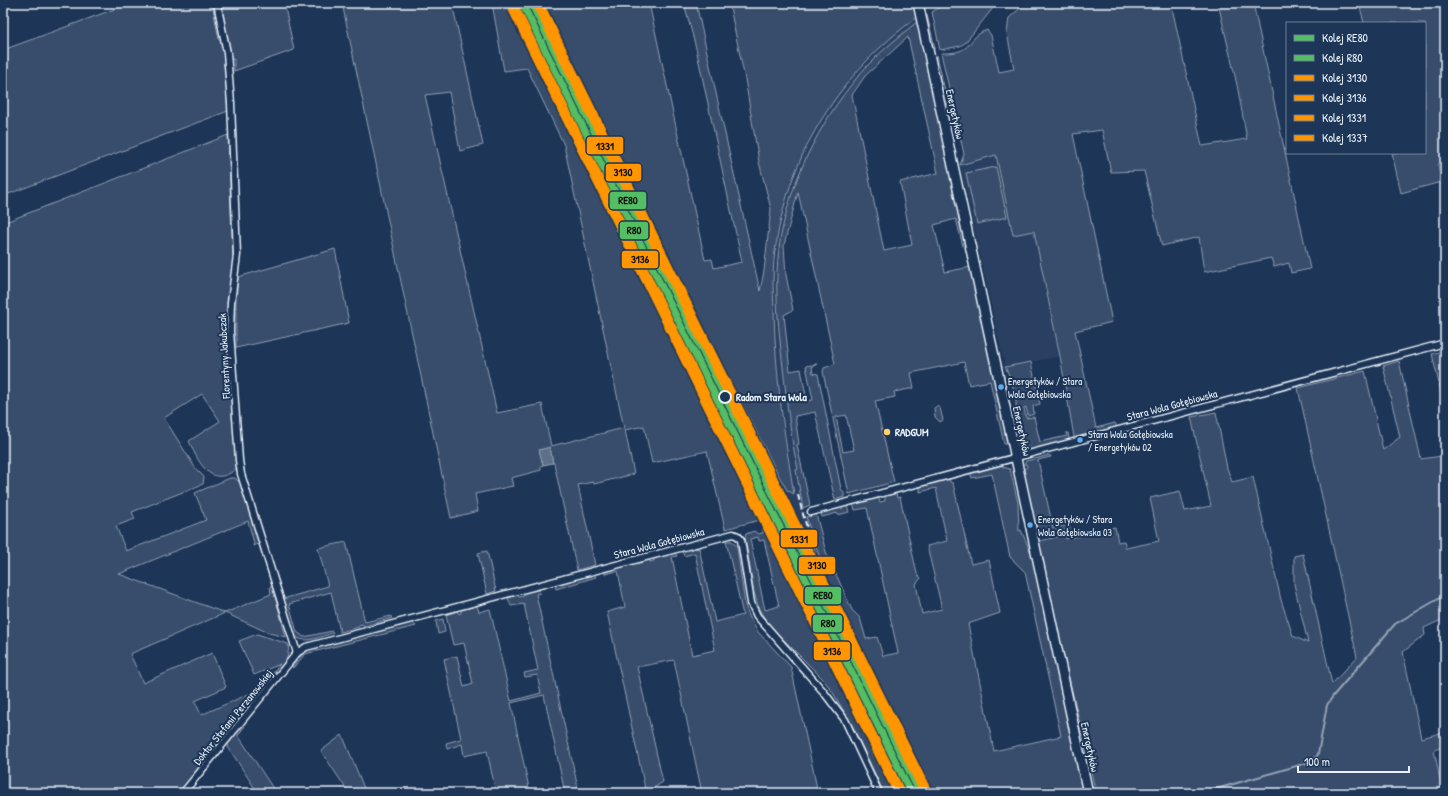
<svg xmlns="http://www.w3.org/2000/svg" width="1448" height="796" font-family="'Patrick Hand',sans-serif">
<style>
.built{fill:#2a4162}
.green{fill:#374d6c;stroke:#909fb2;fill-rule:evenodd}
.water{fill:#5d7089;stroke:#95a4b5}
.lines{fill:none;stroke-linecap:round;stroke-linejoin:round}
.stream{stroke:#95a4b5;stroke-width:2}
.street-casing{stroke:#e8f1f8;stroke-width:9}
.secondary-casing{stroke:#e8f1f8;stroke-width:12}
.street{stroke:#1d3557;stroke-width:6}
.secondary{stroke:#1d3557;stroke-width:9}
.rail{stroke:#e8f1f8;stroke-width:2;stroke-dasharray:6 3;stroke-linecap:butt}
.rail-1-casing{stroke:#1d3557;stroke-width:10}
.rail-2-casing{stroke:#1d3557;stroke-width:10}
.rail-3-casing{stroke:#1d3557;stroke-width:10}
.rail-4-casing{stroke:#1d3557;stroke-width:10}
.rail-5-casing{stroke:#1d3557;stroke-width:10}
.rail-6-casing{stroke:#1d3557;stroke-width:10}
.rail-1{stroke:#54be64;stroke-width:7}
.rail-2{stroke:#54be64;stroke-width:7}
.rail-3{stroke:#ff9500;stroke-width:7}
.rail-4{stroke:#ff9500;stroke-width:7}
.rail-5{stroke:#ff9500;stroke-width:7}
.rail-6{stroke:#ff9500;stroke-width:7}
.bus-dot{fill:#60acee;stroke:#1d3557;stroke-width:1.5}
.stop-dot{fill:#1d3557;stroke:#e8f1f8;stroke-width:2}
.poi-dot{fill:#ffd166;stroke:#1d3557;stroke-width:1.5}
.labels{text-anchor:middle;stroke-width:4;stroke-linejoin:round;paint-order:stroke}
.bus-label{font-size:10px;fill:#e8f1f8;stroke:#1d3557;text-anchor:start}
.street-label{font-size:11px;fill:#e8f1f8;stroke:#1d3557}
.stop-label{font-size:11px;font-weight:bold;fill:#e8f1f8;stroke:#1d3557;text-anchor:start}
.poi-label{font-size:11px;font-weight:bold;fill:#e8f1f8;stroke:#1d3557;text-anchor:start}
.line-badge{stroke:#1d3557;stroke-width:1.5}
.pale-badge-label{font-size:11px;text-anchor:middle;font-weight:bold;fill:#111}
</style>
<rect width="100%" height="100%" fill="#1d3557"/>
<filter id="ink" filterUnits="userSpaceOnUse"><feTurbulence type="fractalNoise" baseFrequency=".025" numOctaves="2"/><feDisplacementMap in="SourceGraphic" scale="8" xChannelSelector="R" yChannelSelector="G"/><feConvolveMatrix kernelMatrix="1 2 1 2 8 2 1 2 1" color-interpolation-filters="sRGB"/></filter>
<g filter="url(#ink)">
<!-- built -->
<g class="built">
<polygon points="522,3 542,3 676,282 685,290 779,476 787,490 794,494 775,352 773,275 776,246 781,214 799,163 817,127 840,91 892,36 917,17 918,21 867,66 845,91 830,113 818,135 800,172 790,201 781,235 777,297 790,436 798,470 796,470 804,510 829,585 931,793 908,793 777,525 762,529 751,495 718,422 659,302 659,290 619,210"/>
<polygon points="996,155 1013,235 1034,230 1060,356 1005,367 960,165"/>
</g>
<!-- green -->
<g class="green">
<polygon points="131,3 212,3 219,40 226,38 221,3 284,3 294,50 234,71 234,59 224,63 228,111 3,196 3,50"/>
<path d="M342,3h110l31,142 -23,6 -11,-59 -24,3 72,318 45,-9 9,42 73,-18 -60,-283 -37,-77 -23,3 -12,-68h30l97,207 40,80v12c35,71 75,142 101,218l-35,9 -18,-78 -55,12 -8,-37 -19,4 9,44 -40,10 -1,-2 -15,3 17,80 -18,5 -23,-107h-1l-3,-15 -10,2 3,15 -2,1v4l-30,8 2,8 -38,8 3,17 -27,7z"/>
<path d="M542,3h107l56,257 7,-1 2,9 28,-6 -46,-214 -12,-45h12l64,288 4,-20 7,-62 -12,-47 -14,-83 -16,-76h185l3,14c-76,56 -127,134 -141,228 -4,22 -3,44 -2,66 1,61 10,123 20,183l-7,-4 -8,-14 -94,-186 -9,-8z"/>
<polygon points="946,3 997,3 965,43 960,46 940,50 932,12"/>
<path d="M1026,3h145l31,143 45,-7 -10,-54 -19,-82h35l57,266 -19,4 -2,-10 -15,4 -3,-9 -67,14 -5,-35 -37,9 -18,-75 -33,1 -9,-42 -29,4 39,188 -37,9 21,97 19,-5 2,4 -42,11 -1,-1 -14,-81 -26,-125 -21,4 -17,-80 -36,10 4,-11 -23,-101c35,1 23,-15 46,-23l4,5 8,37 15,-3 -7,-36 2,-15z"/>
<polygon points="1359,3 1445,3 1445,163 1438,164 1441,182 1401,193 1392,153 1425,153 1425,23 1364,23"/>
<polygon points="927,15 935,48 932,48 925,17"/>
<path d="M918,21l48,225h-3l-7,-27 -22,6 11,47 26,-5 37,177h-4l-14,-63 -21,4 -5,-23 -53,11 3,15 -20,4 1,5 -20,4 19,81 -45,12 -26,-122 1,-4 11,-4 -37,-172 -14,53 2,30 7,35 -9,5 6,56 11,-2 6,32 6,-1 -7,-34 11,-2 -5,3 1,6 5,1 23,115 3,4v4l-9,3 -20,-88 -20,4 4,28 -2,1 13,60 -7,3 -7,-38 2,-1c-8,-33 -11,-67 -15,-101 -5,-44 -10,-89 -2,-133 12,-62 43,-121 85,-168 16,-17 34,-31 52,-46zM908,37l30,136 -38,9 12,63 -28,6 -32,-156 13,-19zM846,415l8,35 -11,2 -7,-35z"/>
<polygon points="937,55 956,140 953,143 935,60"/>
<path d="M228,135l5,125 -6,51v32l3,40 -5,2 6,4 6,79c-26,23 -39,-7 -48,-27l31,-20 -18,-27 -38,24 32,51 8,8 -1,7 -71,28 3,7 -19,7 10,25 80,-31 -11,-27 35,-15h5l8,8 17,57 -7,3 1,-3 -6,-22 -129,53 106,39 46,-19 -1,-7 2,-1 14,51 -17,-4 -44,-20 -95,41 13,29 69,-30 14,34 -31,14 6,14 59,-26 2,3 -83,101h-176v-570z"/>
<polygon points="996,167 1007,217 977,224 966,173"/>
<polygon points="335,249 349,323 236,348 236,301 238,277"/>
<polygon points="1445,350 1445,409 1432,354"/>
<polygon points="1399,361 1421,459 1442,456 1445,466 1445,620 1439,621 1424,628 1425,635 1403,652 1421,738 1445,732 1445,746 1434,750 1443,793 1096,793 1038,545 1040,541 1065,535 1066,539 1115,527 1118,542 1124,541 1126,548 1159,541 1150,498 1180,491 1185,511 1211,506 1191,417 1216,412 1227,468 1232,482 1253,477 1281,600 1293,636 1308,643 1294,584 1294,556 1303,554 1332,684 1357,657 1298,388 1365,371 1383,450 1400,437 1383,366"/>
<polygon points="1031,362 1040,404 1033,406 1034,414 1028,416 1026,407 1024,408 1026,418 1034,417 1040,442 1067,436 1066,433 1068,433 1069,438 1068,440 1029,451 1028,448 1022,447 1016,418 1016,399 1011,379 1005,367"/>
<polygon points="937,406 940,408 943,420 940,422 935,417 934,408"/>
<polygon points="1050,455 1051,457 1038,460 1053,528 1069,525 1070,529 1040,533 1034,523 1023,470 1027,467 1026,464 1024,464 1026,461"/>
<polygon points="1002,464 1003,467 1010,469 1018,503 1019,531 1021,530 1030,551 1032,551 1084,793 931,793 829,585 806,517 816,514 826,552 852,610 860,618 866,639 877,637 883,656 898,653 867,508 855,510 853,504 878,497 880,502 885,501 885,495 896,493 897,498 900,497 917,574 921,578 916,584 922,614 942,609 927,546 947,541 936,488 920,492 920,486 949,479 951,483 953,483 971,564 989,560 1000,613 968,624 994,751 1061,736 1025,572 1010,557 992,474 972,478 970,472"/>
<polygon points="847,505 849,512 838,515 837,513 822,517 821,512"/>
<path d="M777,525l124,256 7,12h-24l-31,-66 -21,-36 -9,-12 -55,-55 -9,-15 -5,-17 -9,-55 1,-3 8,-3 4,3 5,-1 -1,-4zM758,537l1,4 5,-1 15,66 -14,4 -15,-71z"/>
<polygon points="726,541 732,541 737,547 745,605 750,618 758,632 791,667 818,793 702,793 674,660 637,667 663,782 646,793 607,612 625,607 618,571 605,574 605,572 649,559 650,562 654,561 654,558 675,553 677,556 672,557 692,655 715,650 695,553 684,556 682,551 695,546 696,549 699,548 715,622 743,615"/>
<path d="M346,542l19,80 26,-6 1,2 -27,8 -3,-2 -3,1v2l-19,5 -9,-40 -42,12 8,28 7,5 28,-6 1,2c-12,3 -28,12 -38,3l-12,-37 45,-13 -10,-38z"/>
<polygon points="487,551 496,591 487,594 478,553"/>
<polygon points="594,574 596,577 556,589 555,585"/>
<polygon points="539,589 540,593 536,594 579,793 565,793 544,695 511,703 530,793 496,793 487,751 464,756 462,744 447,749 446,743 461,739 444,659 457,656 464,687 473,684 464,643 453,645 446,615 457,611 459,614 461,613 461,610 477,606 479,612 490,609 511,701 541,693 537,675 525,677 524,673 538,670 524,604 511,606 508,598 518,595 519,597 524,596 523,593"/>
<polygon points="443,619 445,632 438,634 436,621"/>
<polygon points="412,622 416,626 305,654 293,668 292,667 302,654 309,649"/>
<path d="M257,634l31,10c3,17 -10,28 -20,40l-3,-1 15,-19 -26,11 -15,-34z"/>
<polygon points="242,726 245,726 238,735 276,793 258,793 228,747 228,744"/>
<polygon points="342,735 344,739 366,793 349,793 321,751"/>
</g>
<!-- water -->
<polygon class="water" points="550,447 553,463 543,465 539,450"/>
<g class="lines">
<!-- stream -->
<polyline class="stream" points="1202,793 1314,761 1318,754 1327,705 1333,696 1395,624 1445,595"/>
<!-- street casing -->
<g class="street-casing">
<g id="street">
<polyline points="217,3 227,53 231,103 237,255 231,302 230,331 239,460 241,474 297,653"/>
<polyline points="811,512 1445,343"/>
<polyline points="183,793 297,653 306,647 733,534 738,536 741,540 751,603 757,616 823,691 845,720 879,793"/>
</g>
</g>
<!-- secondary casing -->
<g class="secondary-casing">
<polyline id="secondary" points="918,3 1088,793"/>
</g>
<!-- street -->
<use href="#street" class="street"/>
<!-- secondary -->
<use href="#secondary" class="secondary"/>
<!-- rail -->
<path class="rail" d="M798,495c26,106 81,201 129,298"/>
<!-- rail-1 casing -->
<g class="rail-1-casing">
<polyline id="rail-1" points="531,3 920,793"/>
</g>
<!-- rail-2 casing -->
<g class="rail-2-casing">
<polyline id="rail-2" points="524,7 911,793"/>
</g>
<!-- rail-3 casing -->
<g class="rail-3-casing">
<polyline id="rail-3" points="540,3 927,789"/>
</g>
<!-- rail-4 casing -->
<g class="rail-4-casing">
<polyline id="rail-4" points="517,10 902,793"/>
</g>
<!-- rail-5 casing -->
<g class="rail-5-casing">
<polyline id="rail-5" points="535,3 922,789"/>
</g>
<!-- rail-6 casing -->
<g class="rail-6-casing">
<polyline id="rail-6" points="512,10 897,793"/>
</g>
<!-- rail-1 -->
<use href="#rail-1" class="rail-1"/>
<!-- rail-2 -->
<use href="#rail-2" class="rail-2"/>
<!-- rail-3 -->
<use href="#rail-3" class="rail-3"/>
<!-- rail-4 -->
<use href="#rail-4" class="rail-4"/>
<!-- rail-5 -->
<use href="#rail-5" class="rail-5"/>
<!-- rail-6 -->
<use href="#rail-6" class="rail-6"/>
</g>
</g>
<!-- markers -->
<g class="bus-dot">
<circle cx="1001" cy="387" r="3.5"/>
<circle cx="1080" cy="440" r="3.5"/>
<circle cx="1030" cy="525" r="3.5"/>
</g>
<circle class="stop-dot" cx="725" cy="397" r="6"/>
<circle class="poi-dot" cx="887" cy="432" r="4"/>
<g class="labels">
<!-- bus labels -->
<g class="bus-label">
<text x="1008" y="385">Energetyków / Stara<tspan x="1008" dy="13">Wola Gołębiowska</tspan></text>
<text x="1088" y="438">Stara Wola Gołębiowska<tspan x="1088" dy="13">/ Energetyków 02</tspan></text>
<text x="1038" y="523">Energetyków / Stara<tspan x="1038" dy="13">Wola Gołębiowska 03</tspan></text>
</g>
<!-- street labels -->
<g class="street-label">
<text transform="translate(955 114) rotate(78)" y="4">Energetyków</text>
<text transform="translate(224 356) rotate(-93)" y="4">Florentyny Jakubczak</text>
<text transform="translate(1172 405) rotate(-15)" y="4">Stara Wola Gołębiowska</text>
<text transform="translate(1022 431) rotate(78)" y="4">Energetyków</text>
<text transform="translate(659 543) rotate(-15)" y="4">Stara Wola Gołębiowska</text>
<text transform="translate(233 717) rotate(-51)" y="4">Doktor Stefanii Perzanowskiej</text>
<text transform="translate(1090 747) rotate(78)" y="4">Energetyków</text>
</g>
<!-- stop labels -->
<g class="stop-label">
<text x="736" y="401">Radom Stara Wola</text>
</g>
<!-- poi labels -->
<g class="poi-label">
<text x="895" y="436">RADGUM</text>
</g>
</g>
<g class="line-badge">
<rect x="586" y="136" width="38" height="19" rx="4" fill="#ff9500"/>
<rect x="605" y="163" width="37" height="19" rx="4" fill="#ff9500"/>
<rect x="609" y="191" width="38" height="19" rx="4" fill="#54be64"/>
<rect x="619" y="221" width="30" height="19" rx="4" fill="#54be64"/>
<rect x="621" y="250" width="38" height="19" rx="4" fill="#ff9500"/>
<rect x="780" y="529" width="38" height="19" rx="4" fill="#ff9500"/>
<rect x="798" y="556" width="38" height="19" rx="4" fill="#ff9500"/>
<rect x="804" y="586" width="38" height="19" rx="4" fill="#54be64"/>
<rect x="812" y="614" width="31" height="19" rx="4" fill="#54be64"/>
<rect x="813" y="641" width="38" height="20" rx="4" fill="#ff9500"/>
</g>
<g class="pale-badge-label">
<text x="605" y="150">1331</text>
<text x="623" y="176">3130</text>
<text x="628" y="204">RE80</text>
<text x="634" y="234">R80</text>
<text x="640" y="263">3136</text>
<text x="799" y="543">1331</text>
<text x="817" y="569">3130</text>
<text x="823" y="599">RE80</text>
<text x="828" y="627">R80</text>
<text x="832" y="655">3136</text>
</g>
<!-- margin -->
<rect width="1448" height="796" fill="none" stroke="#1d3557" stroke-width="16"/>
<rect x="8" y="8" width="1432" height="780" fill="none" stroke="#e8f1f8" stroke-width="1.5" filter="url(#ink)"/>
<!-- legend -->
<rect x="1286" y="22" width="140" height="132" fill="#1d3557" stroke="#6e8097"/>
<rect x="1294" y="35" width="20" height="6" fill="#54be64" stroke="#6e8097"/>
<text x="1322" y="42" font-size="12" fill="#e8f1f8">Kolej RE80</text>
<rect x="1294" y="55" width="20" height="6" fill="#54be64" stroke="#6e8097"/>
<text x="1322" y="62" font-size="12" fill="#e8f1f8">Kolej R80</text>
<rect x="1294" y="75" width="20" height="6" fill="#ff9500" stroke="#6e8097"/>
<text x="1322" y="82" font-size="12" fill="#e8f1f8">Kolej 3130</text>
<rect x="1294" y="95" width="20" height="6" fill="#ff9500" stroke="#6e8097"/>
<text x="1322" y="102" font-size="12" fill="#e8f1f8">Kolej 3136</text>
<rect x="1294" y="115" width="20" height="6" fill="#ff9500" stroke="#6e8097"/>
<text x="1322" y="122" font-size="12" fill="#e8f1f8">Kolej 1331</text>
<rect x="1294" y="135" width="20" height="6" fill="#ff9500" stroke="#6e8097"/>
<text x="1322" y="142" font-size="12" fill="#e8f1f8">Kolej 1337</text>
<!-- scale -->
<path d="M1298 766v6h111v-6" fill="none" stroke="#e8f1f8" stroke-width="2"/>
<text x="1304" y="766" font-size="12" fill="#e8f1f8" stroke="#1d3557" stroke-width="3" paint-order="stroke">100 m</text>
</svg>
